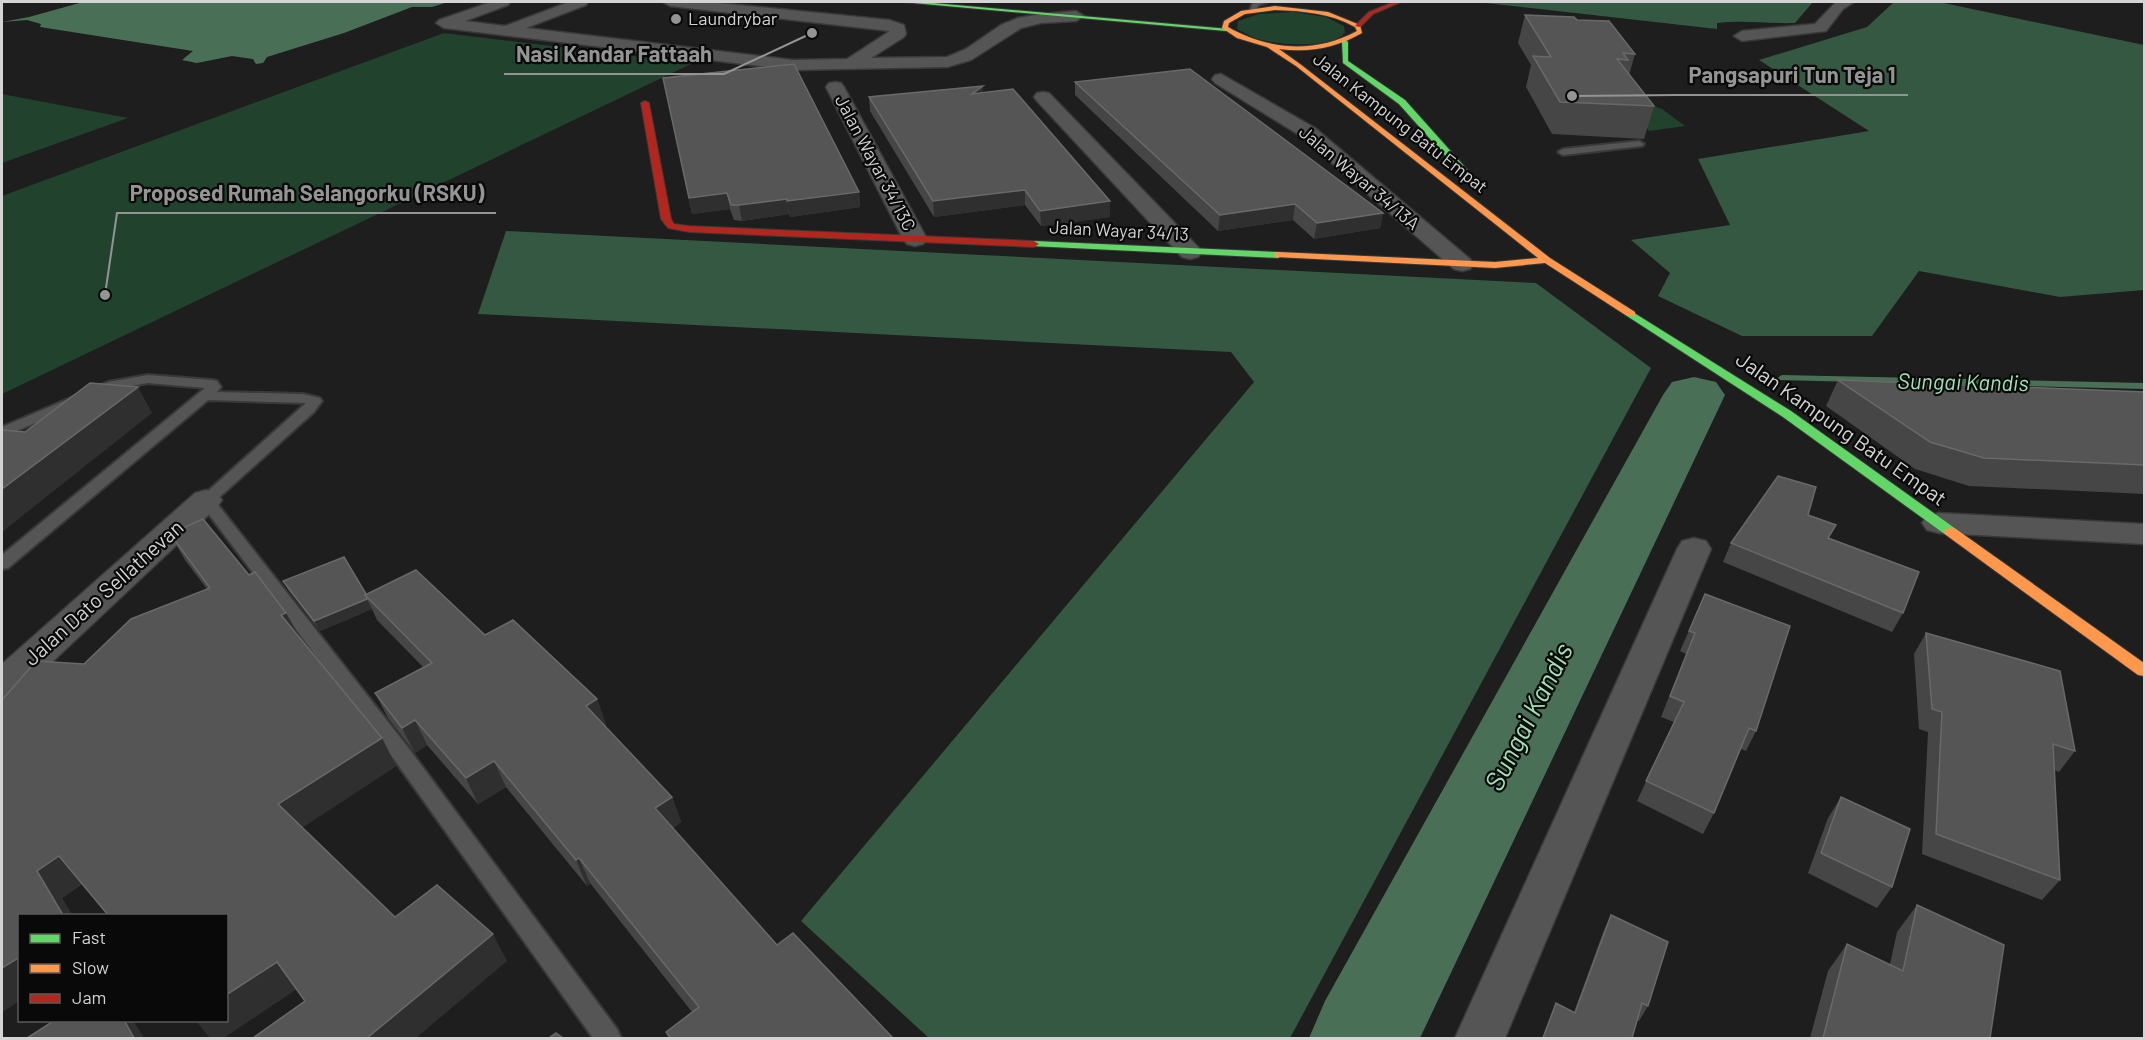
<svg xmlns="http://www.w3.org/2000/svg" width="2146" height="1040" font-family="Barlow,sans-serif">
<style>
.green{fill:#21432e}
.forest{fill:#345841}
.water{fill:#497056}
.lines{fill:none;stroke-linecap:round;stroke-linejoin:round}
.stream{fill:#497056;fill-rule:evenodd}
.river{fill:#497056;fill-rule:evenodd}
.lane-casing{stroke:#393939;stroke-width:4}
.street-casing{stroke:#393939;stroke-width:3}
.fast-casing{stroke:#393939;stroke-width:2}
.slow-casing{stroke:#393939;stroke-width:2}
.jam-casing{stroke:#393939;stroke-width:2}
.lane{fill:#555;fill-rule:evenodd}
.street{fill:#555;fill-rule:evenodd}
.fast{fill:#63d668;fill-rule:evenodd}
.slow{fill:#ff974d;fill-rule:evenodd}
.jam{fill:#b3261e;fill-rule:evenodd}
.wall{fill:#464646}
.shaded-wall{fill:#2f2f2f}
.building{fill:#555;stroke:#696969;stroke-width:1.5}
.poi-dot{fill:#949494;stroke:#080908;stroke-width:2}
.labels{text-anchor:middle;stroke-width:4.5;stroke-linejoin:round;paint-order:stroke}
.far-poi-label{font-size:18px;fill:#d3d4d3;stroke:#080908;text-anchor:start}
.far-street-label{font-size:18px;fill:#d3d4d3;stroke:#080908}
.street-label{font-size:21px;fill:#d3d4d3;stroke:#080908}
.water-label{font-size:22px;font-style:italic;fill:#9ee4b6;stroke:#080908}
.near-water-label{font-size:27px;font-style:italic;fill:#9ee4b6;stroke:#080908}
.leader{fill:none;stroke:#949494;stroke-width:2}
.callout-dot{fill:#949494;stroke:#080908;stroke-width:2}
.callout-label{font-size:22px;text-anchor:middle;font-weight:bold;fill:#949494;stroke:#080908;stroke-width:4.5;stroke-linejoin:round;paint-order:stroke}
</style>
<rect width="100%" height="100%" fill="#1e1e1e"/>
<!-- green -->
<g class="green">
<path d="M1294,12l32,5 18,9 1,7c-15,16 -66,12 -87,6 -7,-2 -14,-7 -21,-10l1,-8 21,-7z"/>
<polygon points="444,33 693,63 2,394 2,196"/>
<polygon points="2,94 128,118 2,163"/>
<polygon points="1622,95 1662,109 1685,126 1649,131"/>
</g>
<!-- forest -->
<g class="forest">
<path d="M1477,2h336l-18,21c-26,1 -52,-3 -78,0v6z"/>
<polygon points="1894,2 1939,2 2144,45 2144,290 2060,297 1919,271 1872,336 1742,336 1658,296 1670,273 1631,240 1730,225 1698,159 1869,131 1759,60 1867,27"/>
<polygon points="506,231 1536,283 1651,368 1290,1038 929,1038 801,921 1254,382 1231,352 478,314"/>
</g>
<!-- water -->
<polygon class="water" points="83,2 441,2 445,3 432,7 412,7 344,33 267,57 263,63 256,64 253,59 232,56 197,63 182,60 193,51 40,27 41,24 27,20 2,22 29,17"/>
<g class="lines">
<!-- stream -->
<polygon class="stream" points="1782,375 2144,383 2144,389 1778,380 1777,378"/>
<!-- river -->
<polygon class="river" points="1694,377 1716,382 1725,395 1420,1038 1309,1038 1325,1001 1663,395 1672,382"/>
<!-- lane casing -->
<g class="lane-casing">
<g id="lane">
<polygon points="1253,2 1267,2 1259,5 1254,12 1250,10"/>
<polygon points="1639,141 1644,144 1642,146 1563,155 1558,152 1563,149"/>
<polygon points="148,375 212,380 217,381 221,387 217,392 303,394 320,398 322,401 314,412 215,501 410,750 617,1029 621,1038 593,1038 396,762 198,500 306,403 208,400 8,568 2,569 2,555 205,388 148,383 116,389 7,435 2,436 2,427 108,382"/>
</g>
</g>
<!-- street casing -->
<g class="street-casing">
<g id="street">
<polygon points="491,2 510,2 508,5 465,21 505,26 569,2 588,2 586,5 526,28 793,60 847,59 890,31 670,6 663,2 708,2 889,20 904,25 906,34 904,37 871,58 947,57 966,49 1001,25 1018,18 1041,14 1076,11 1084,16 1076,21 1041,23 1021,28 971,60 947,67 793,70 444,28 436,23 439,20"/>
<polygon points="1836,2 1854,2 1843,9 1826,31 1742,41 1734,36 1742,31 1815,24"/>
<polygon points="1221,74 1315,128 1470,259 1474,264 1470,269 1462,271 1454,269 1301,136 1215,83 1212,79 1215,75"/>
<polygon points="835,82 841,83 844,87 927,239 923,244 915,246 907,244 903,239 826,87 829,83"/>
<polygon points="1043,92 1049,93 1198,247 1202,252 1198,257 1190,259 1182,257 1037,101 1034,97 1037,93"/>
<polygon points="206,490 217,493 222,500 217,507 16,696 2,700 2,664 195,493"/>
<polygon points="1939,513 2144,524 2144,544 1939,533 1927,530 1922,523 1927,516"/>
<polygon points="1694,538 1706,541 1711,549 1505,1038 1455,1038 1677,549 1682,541"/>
</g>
</g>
<!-- fast casing -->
<g class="fast-casing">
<g id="fast">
<polygon points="902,2 921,2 1229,29 1226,31"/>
<polygon points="1345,40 1348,42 1348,61 1405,100 1480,184 1480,188 1474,188 1399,104 1343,63 1342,42"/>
<polygon points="1034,241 1278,252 1283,255 1278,258 1031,246 1031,242"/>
<polygon points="1631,311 1791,411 1956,529 1958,532 1956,535 1946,535 1783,417 1627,316 1627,312"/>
</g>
</g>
<!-- slow casing -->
<g class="slow-casing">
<g id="slow">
<path d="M1275,6l53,6 32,13 2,8c-26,15 -53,20 -83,16l21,15 250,194 85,54v4h-8l-82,-53 -50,5 -220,-11v-4l3,-1 217,10 43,-4 -242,-192 -29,-19 -30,-9 -15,-10 2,-7 17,-10zM1275,10c28,1 55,3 80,17l2,4c-42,23 -89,19 -129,-4l1,-4 16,-9z"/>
<polygon points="1951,528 1956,529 2144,663 2144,676 2138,675 1946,535 1944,532 1946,529"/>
</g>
</g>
<!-- jam casing -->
<g class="jam-casing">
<g id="jam">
<polygon points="1394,2 1401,2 1373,14 1360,27 1355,26 1369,12"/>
<polygon points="645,101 649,103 671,219 674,224 689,226 1034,241 1039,244 1034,247 689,232 668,228 661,219 641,103"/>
</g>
</g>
<!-- lane -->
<use href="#lane" class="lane"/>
<!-- street -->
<use href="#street" class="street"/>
<!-- fast -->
<use href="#fast" class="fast"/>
<!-- slow -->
<use href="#slow" class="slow"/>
<!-- jam -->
<use href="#jam" class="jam"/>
</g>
<!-- wall -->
<g class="wall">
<polygon points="1525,15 1635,54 1629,75 1654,106 1644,139 1552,134 1526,87 1531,65 1518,43"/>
<polygon points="663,78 859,192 860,207 790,217 789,214 742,221 734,220 730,209 692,214"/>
<polygon points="1075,82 1383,213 1380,228 1314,239 1293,220 1218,231 1075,95"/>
<polygon points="983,92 1110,217 1041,226 1025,205 934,217 870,111 869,97"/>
<polygon points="1838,380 2145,392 2145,494 1969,486 1915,469 1826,406"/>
<polygon points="1808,515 1829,539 1903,613 1892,632 1723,562 1731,543"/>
<polygon points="170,534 249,575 286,613 299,637 382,738 396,766 302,827 395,917 507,961 305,1001 296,989 223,1038 82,884 62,898 72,915 20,915 207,589 185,560"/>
<polygon points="283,581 366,594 485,635 597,699 606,725 605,726 672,797 681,822 673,828 777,945 893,1038 668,1038 666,1032 692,1012 590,883 587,886 506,787 478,804 427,745 415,753 388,718 375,693 423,667 377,620 372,609 320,631 289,591"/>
<polygon points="1705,594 1756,731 1746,751 1741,749 1714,813 1703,834 1637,801 1674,722 1661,717 1686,654 1680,651"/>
<polygon points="1926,633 2075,751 2059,772 2054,770 2060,880 2042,900 1922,854 1928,732 1919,729 1914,654"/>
<polygon points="1841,797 1892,887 1877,908 1808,873 1828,818"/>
<polygon points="1917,905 1990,1038 1810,1038 1828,971 1847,944 1890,964 1897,932"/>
<polygon points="1611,915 1648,1006 1639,1021 1637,1020 1632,1038 1542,1038 1556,1003 1574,1012 1604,930"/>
</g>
<!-- shaded-wall -->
<g class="shaded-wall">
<polygon points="983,86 983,100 972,94"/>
<polygon points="1025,190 1025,205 934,217 933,201"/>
<polygon points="859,192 860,207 790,217 787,201"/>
<polygon points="727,193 730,209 692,214 689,198"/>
<polygon points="787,199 789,214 742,221 739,205"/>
<polygon points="1110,201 1110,217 1041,226 1040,211"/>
<polygon points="1295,204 1293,220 1218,231 1220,215"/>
<polygon points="1383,213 1380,228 1314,239 1317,223"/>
<polygon points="138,387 152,413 2,532 2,489"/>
<polygon points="367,599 372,609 320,631 314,621"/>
<polygon points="286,613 301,639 281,615"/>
<polygon points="597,699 606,725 595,732 586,706"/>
<polygon points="415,720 427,745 415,753 402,728"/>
<polygon points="382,738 396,766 296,832 278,804"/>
<polygon points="494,761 506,787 478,804 466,778"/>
<polygon points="672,797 681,822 664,834 655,808"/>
<polygon points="59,856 83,883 62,898 72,915 63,915 37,871"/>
<polygon points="579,858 590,883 587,886 576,860"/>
<polygon points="493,934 507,961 416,1038 367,1038"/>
<polygon points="20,957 20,1001 2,1012 2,968"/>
<polygon points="277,962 297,989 223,1038 210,1038 195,1020 226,1020 226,995"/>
<polygon points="124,1020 133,1020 144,1038 134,1038"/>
</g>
<!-- building -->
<g class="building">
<polygon points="1525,15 1574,17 1577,20 1609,21 1635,54 1623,53 1628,60 1617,59 1654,106 1560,102 1533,56 1551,57"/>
<polygon points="794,64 859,192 787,201 787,199 739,205 731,205 727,193 689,198 663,78"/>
<polygon points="1190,69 1383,213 1317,223 1295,204 1220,215 1075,82"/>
<polygon points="983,86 972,94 1013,89 1110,201 1040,211 1025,190 933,201 869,97"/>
<polygon points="1838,380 2145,392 2145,465 1984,458 1930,442"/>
<polygon points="90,383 138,387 2,489 2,430 25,432"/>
<polygon points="1778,476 1816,487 1808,515 1836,525 1828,538 1919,572 1903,613 1731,543"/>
<polygon points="203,519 249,575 255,572 286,613 281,615 382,738 278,804 395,917 437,885 493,934 367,1038 253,1038 305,1001 277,962 226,995 226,915 108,915 59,856 37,871 63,915 20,915 20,957 2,968 2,700 36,661 84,664 131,619 210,588 170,534"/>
<polygon points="344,557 366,594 365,595 367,599 314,621 283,581"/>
<polygon points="416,570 485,635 513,620 597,699 586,706 672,797 655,808 777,945 793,933 893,1038 671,1038 666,1032 699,1007 579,858 576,860 494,761 466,778 415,720 402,728 375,693 432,663 365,595"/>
<polygon points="1705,594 1790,626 1756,731 1749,728 1714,813 1646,781 1684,702 1670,696 1695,633 1689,631"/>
<polygon points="1926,633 2060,671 2075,751 2053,744 2060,880 1936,834 1942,712 1932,709"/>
<polygon points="1841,797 1910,829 1892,887 1821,853"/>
<polygon points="1917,905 2004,945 1990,1038 1823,1038 1847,944 1903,971"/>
<polygon points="1611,915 1668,942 1648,1006 1642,1003 1632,1038 1543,1038 1556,1003 1575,1013"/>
<polygon points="55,1020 124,1020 134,1038 27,1038"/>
<polygon points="556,1033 563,1038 549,1038"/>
</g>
<!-- markers -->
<circle class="poi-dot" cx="676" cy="19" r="6"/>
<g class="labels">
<!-- far-poi labels -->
<g class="far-poi-label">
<text x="688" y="25">Laundrybar</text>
</g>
<!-- far-street labels -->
<g class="far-street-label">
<text transform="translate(1400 123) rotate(38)" y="6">Jalan Kampung Batu Empat</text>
<text transform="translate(875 163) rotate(62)" y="6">Jalan Wayar 34/13C</text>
<text transform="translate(1359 178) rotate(40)" y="6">Jalan Wayar 34/13A</text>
<text transform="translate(1119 231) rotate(3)" y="6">Jalan Wayar 34/13</text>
</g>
<!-- street labels -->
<g class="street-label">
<text transform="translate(1841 429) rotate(35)" y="7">Jalan Kampung Batu Empat</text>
<text transform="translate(104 593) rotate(-42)" y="7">Jalan Dato Sellathevan</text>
</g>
<!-- water labels -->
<g class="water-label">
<text transform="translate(1963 382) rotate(1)" y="8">Sungai Kandis</text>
</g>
<!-- near-water labels -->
<g class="near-water-label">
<text transform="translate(1529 717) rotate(-63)" y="9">Sungai Kandis</text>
</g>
</g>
<!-- callouts -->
<path class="leader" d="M812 33L724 74H504M1572 96L1677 95H1908M105 295L117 213H496"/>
<g class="callout-dot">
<circle cx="812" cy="33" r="6"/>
<circle cx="1572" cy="96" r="6"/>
<circle cx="105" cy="295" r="6"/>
</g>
<g class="callout-label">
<text x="614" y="62">Nasi Kandar Fattaah</text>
<text x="1792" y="83">Pangsapuri Tun Teja 1</text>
<text x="307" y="201">Proposed Rumah Selangorku (RSKU)</text>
</g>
<!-- border -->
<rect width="2146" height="1040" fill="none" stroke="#d3d4d3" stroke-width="6"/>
<!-- legend -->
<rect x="18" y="914" width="210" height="108" fill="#080908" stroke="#595a59" stroke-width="1.5"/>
<rect x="30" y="934" width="30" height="9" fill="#63d668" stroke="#595a59" stroke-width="1.5"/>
<text x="72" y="944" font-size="18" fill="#d3d4d3">Fast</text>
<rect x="30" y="964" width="30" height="9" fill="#ff974d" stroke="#595a59" stroke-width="1.5"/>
<text x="72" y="974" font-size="18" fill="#d3d4d3">Slow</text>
<rect x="30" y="994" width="30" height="9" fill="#b3261e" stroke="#595a59" stroke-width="1.5"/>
<text x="72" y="1004" font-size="18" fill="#d3d4d3">Jam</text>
</svg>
